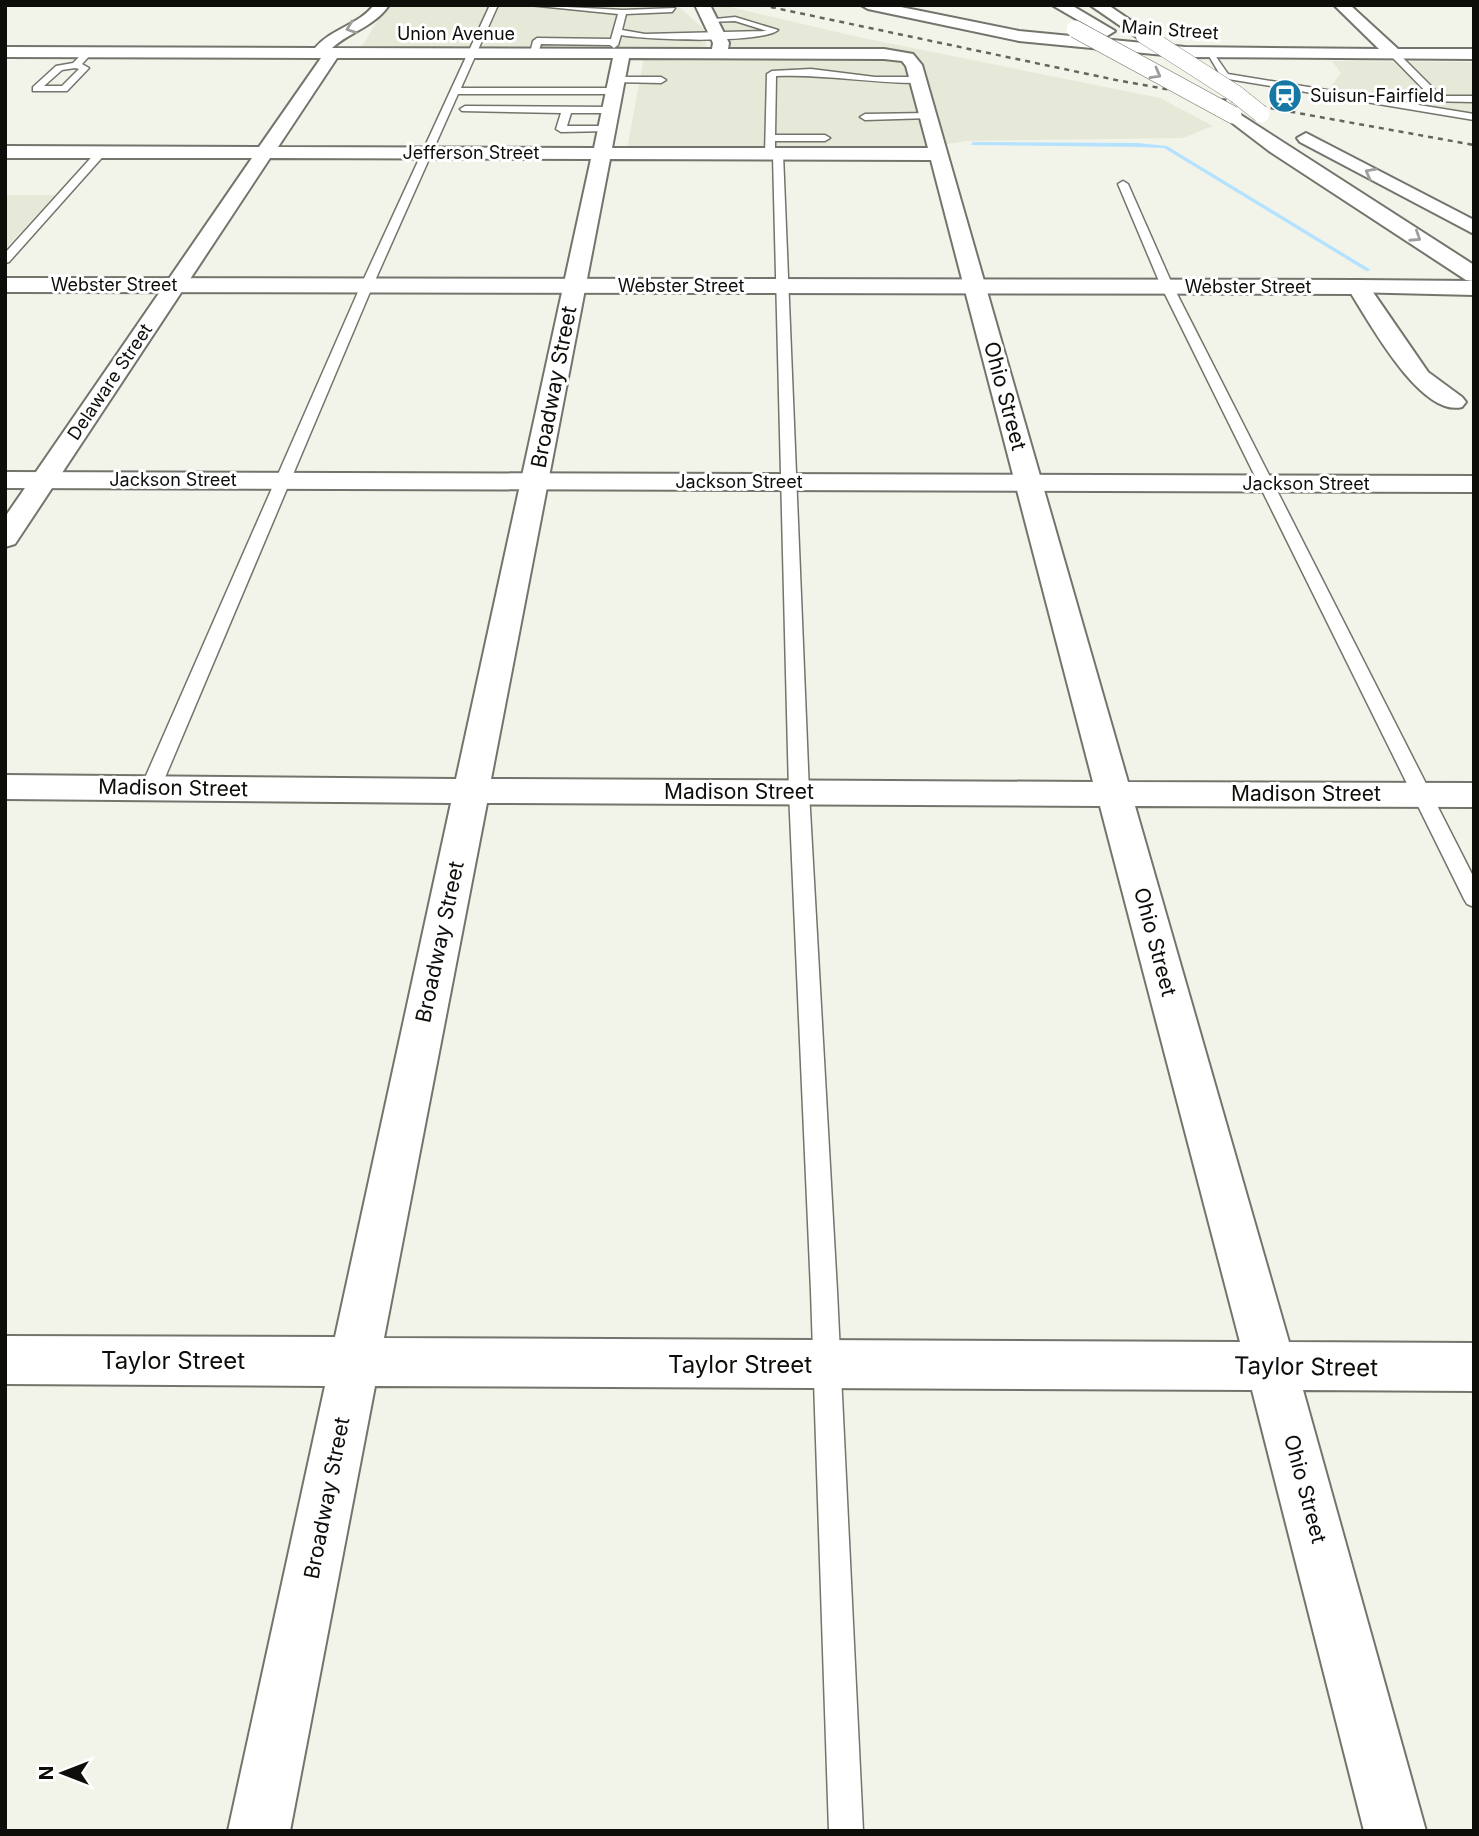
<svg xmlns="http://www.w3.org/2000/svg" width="1479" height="1836" font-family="Inter,sans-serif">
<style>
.built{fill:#e6e9d7}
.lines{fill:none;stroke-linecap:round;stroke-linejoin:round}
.stream{fill:#b4e2ff;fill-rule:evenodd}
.service-casing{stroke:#73746c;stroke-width:3}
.minor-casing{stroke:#73746c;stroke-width:4}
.tertiary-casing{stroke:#73746c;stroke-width:4}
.secondary-casing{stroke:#73746c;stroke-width:4}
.trunk-casing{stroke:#73746c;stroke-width:4}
.service{fill:#fff;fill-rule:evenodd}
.minor{fill:#fff;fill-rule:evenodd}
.tertiary{fill:#fff;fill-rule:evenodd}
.secondary{fill:#fff;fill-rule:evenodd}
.trunk{fill:#fff;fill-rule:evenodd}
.rail{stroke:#656560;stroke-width:2.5;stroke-dasharray:5 5;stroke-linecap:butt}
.trunk-bridge-casing{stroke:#73746c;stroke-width:18;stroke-linecap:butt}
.trunk-bridge{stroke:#fff;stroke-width:17}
.oneway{stroke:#9e9e9d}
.labels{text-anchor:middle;stroke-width:6;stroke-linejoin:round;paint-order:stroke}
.far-street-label{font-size:18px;fill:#0d0d0a;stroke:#fff}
.far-poi-label{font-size:18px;fill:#0d0d0a;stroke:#fff;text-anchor:start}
.street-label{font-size:21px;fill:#0d0d0a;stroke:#fff}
.near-street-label{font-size:24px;fill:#0d0d0a;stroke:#fff}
</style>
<rect width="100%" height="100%" fill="#f2f4ea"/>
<!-- built -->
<g class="built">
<polygon points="387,5 677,5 704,29 707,48 361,48"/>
<polygon points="701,5 722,5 858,37 1160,98 1213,126 1183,138 966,141 923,148 627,149 644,58 727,58"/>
<polygon points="1332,61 1474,62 1474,114 1329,89 1341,73"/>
<polygon points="5,195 55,195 5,249"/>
</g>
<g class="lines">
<!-- stream -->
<polygon class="stream" points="973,142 1138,143 1167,146 1371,270 1366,271 1164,148 1138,147 971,145"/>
<!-- service casing -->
<g class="service-casing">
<g id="service">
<polygon points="490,5 498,5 461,88 614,88 619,91 614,94 458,94 373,285 161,787 158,792 144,792 141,787 361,285"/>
<path d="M529,5l94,5 52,-2 -3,4 -46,2 -4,16 23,4 122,-3 -32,-10 -26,1 -4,-2 30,-3 43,13c-17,14 -131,10 -157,5l-3,10 -4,3 -4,-3 -69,-1 -3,9 -4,3 -4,-3 3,-12 4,-3 74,1 7,-25z"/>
<path d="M86,50l7,2 -11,12 7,4 -22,23h-34v-4l23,-21 17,-3zM75,68l4,1 -17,17h-18l18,-16z"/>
<polygon points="1206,51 1212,51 1228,74 1474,114 1474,120 1222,78"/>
<polygon points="1391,52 1397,52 1441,96 1474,96 1474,102 1422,101 1422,97 1430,96 1391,56"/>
<path d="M811,69l64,8h43l5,3 -5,3c-48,0 -94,-9 -142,-7l-1,59h50l5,3 -5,3h-50v11l8,2 26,638 28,499 26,540h-34l-18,-540 -22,-499 -16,-636 -8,-2 2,-80 5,-3z"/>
<polygon points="616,77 661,77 666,80 661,83 613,82 611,80"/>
<polygon points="465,106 610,107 615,110 610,113 571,113 567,126 606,126 609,127 609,131 561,132 556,129 561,113 462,111 460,109"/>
<polygon points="928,113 931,114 931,118 865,120 860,117 865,114"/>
<polygon points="98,150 107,152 9,262 5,263 5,253"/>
<polygon points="1123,181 1128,184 1173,286 1474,878 1474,907 1467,904 1464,899 1161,286 1118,184"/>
</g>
</g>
<!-- minor casing -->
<g class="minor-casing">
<g id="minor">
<path d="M374,5h15c-15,22 -38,26 -57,43l380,1 1,-6 -18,-38h15l19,38 -1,6h156l29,5 9,11 206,717 346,1v24l-339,-1 154,536 185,1v48l-171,-1 123,441h-62l-112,-441 -877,-4 -85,445h-62l97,-445 -320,-2v-48l330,1 116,-534 -446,-4v-24l451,4 135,-620 -321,-1 -251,380 -4,6 -10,3v-30l247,-359h-247v-12l254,1 62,-89 -316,-1v-10l310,1c17,-20 44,-23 59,-43zM337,58h276l-19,90 -316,-1zM629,58l255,1 18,2 4,5 22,82h-316zM610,159l321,1 162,622 -602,-3zM487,803l613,3 140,536 -856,-4z"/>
<path d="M1358,280l8,2 62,90 34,25 4,5 -4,5c-42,11 -95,-89 -115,-120l3,-5z"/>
</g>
</g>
<!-- tertiary casing -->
<g class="tertiary-casing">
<g id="tertiary">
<polygon points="5,278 1358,280 1366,282 1369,287 1366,292 1358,294 5,292"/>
<polygon points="5,472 1474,476 1474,492 5,488"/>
</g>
</g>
<!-- secondary casing -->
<g class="secondary-casing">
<polygon id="secondary" points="861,5 891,5 1019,31 1185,47 1379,49 1334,5 1350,5 1398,49 1474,49 1474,59 1185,57 1019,41 868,9"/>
</g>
<!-- trunk casing -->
<g class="trunk-casing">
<g id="trunk">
<polygon points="1052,5 1071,5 1115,31 1107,36 1102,34"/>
<polygon points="1090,5 1108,5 1152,35 1144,40 1138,38"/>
<polygon points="1233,110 1474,265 1474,295 1350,292 1347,287 1350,282 1358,280 1473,281 1466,280 1269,151 1227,119 1224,115 1227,111"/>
<polygon points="1306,133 1474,220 1474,234 1300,142 1297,138"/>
</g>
</g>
<!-- service -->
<use href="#service" class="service"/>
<!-- minor -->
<use href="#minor" class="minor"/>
<!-- tertiary -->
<use href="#tertiary" class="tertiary"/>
<!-- secondary -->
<use href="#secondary" class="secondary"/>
<!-- trunk -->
<use href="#trunk" class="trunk"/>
<!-- rail -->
<polyline class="rail" points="761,5 1116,80 1474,145"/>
<!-- trunk-bridge casing -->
<g class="trunk-bridge-casing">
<g id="trunk-bridge">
<polyline points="1075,29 1233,115"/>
<polyline points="1144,35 1236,94 1261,114"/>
</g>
</g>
<!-- trunk-bridge -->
<use href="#trunk-bridge" class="trunk-bridge"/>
</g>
<!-- one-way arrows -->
<defs><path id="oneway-chevron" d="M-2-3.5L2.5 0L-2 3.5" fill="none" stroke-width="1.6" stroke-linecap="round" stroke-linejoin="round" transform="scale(1.75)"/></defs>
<g class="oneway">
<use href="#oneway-chevron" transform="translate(351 28) rotate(160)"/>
<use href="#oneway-chevron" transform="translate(1156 74) rotate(29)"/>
<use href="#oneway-chevron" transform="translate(1370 173) rotate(-152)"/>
<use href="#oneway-chevron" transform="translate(1416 237) rotate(33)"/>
</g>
<!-- icons -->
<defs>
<g id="station-disc" transform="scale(1.75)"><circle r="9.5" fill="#1778a5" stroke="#fff"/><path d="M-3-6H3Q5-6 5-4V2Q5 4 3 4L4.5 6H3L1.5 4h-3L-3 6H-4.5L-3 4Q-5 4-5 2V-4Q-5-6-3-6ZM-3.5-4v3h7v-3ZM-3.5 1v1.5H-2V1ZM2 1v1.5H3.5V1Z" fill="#fff"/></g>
</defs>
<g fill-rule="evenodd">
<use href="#station-disc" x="1285" y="96"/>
</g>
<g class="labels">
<!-- far-street labels -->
<g class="far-street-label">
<text transform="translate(1170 30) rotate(4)" y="6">Main Street</text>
<text x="456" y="40">Union Avenue</text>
<text x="471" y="159">Jefferson Street</text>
<text x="114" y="291">Webster Street</text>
<text x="681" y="292">Webster Street</text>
<text x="1248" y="293">Webster Street</text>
<text transform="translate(110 382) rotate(-56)" y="6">Delaware Street</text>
<text x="173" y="486">Jackson Street</text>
<text x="739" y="488">Jackson Street</text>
<text x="1306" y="490">Jackson Street</text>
</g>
<!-- far-poi labels -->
<g class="far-poi-label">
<text x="1310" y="102">Suisun-Fairfield</text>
</g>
<!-- street labels -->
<g class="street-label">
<text transform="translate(554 387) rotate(-79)" y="7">Broadway Street</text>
<text transform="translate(1005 396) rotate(75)" y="7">Ohio Street</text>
<text transform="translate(173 788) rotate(1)" y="7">Madison Street</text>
<text x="739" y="799">Madison Street</text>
<text x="1306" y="801">Madison Street</text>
<text transform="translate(440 942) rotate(-78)" y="7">Broadway Street</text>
<text transform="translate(1155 942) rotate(75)" y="7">Ohio Street</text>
<text transform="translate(1305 1489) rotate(75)" y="7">Ohio Street</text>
<text transform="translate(327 1498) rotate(-79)" y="7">Broadway Street</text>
</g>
<!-- near-street labels -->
<g class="near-street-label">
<text x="173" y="1369">Taylor Street</text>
<text x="740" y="1373">Taylor Street</text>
<text transform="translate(1306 1367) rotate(1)" y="8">Taylor Street</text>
</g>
</g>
<!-- border -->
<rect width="1479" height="1836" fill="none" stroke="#0d0d0a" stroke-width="14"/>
<!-- north arrow -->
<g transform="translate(63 1773) rotate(270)" stroke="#ffffff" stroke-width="5" paint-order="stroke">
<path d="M0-5L12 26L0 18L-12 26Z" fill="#0d0d0a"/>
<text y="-10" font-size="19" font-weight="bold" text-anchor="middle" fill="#0d0d0a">N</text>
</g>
</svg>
